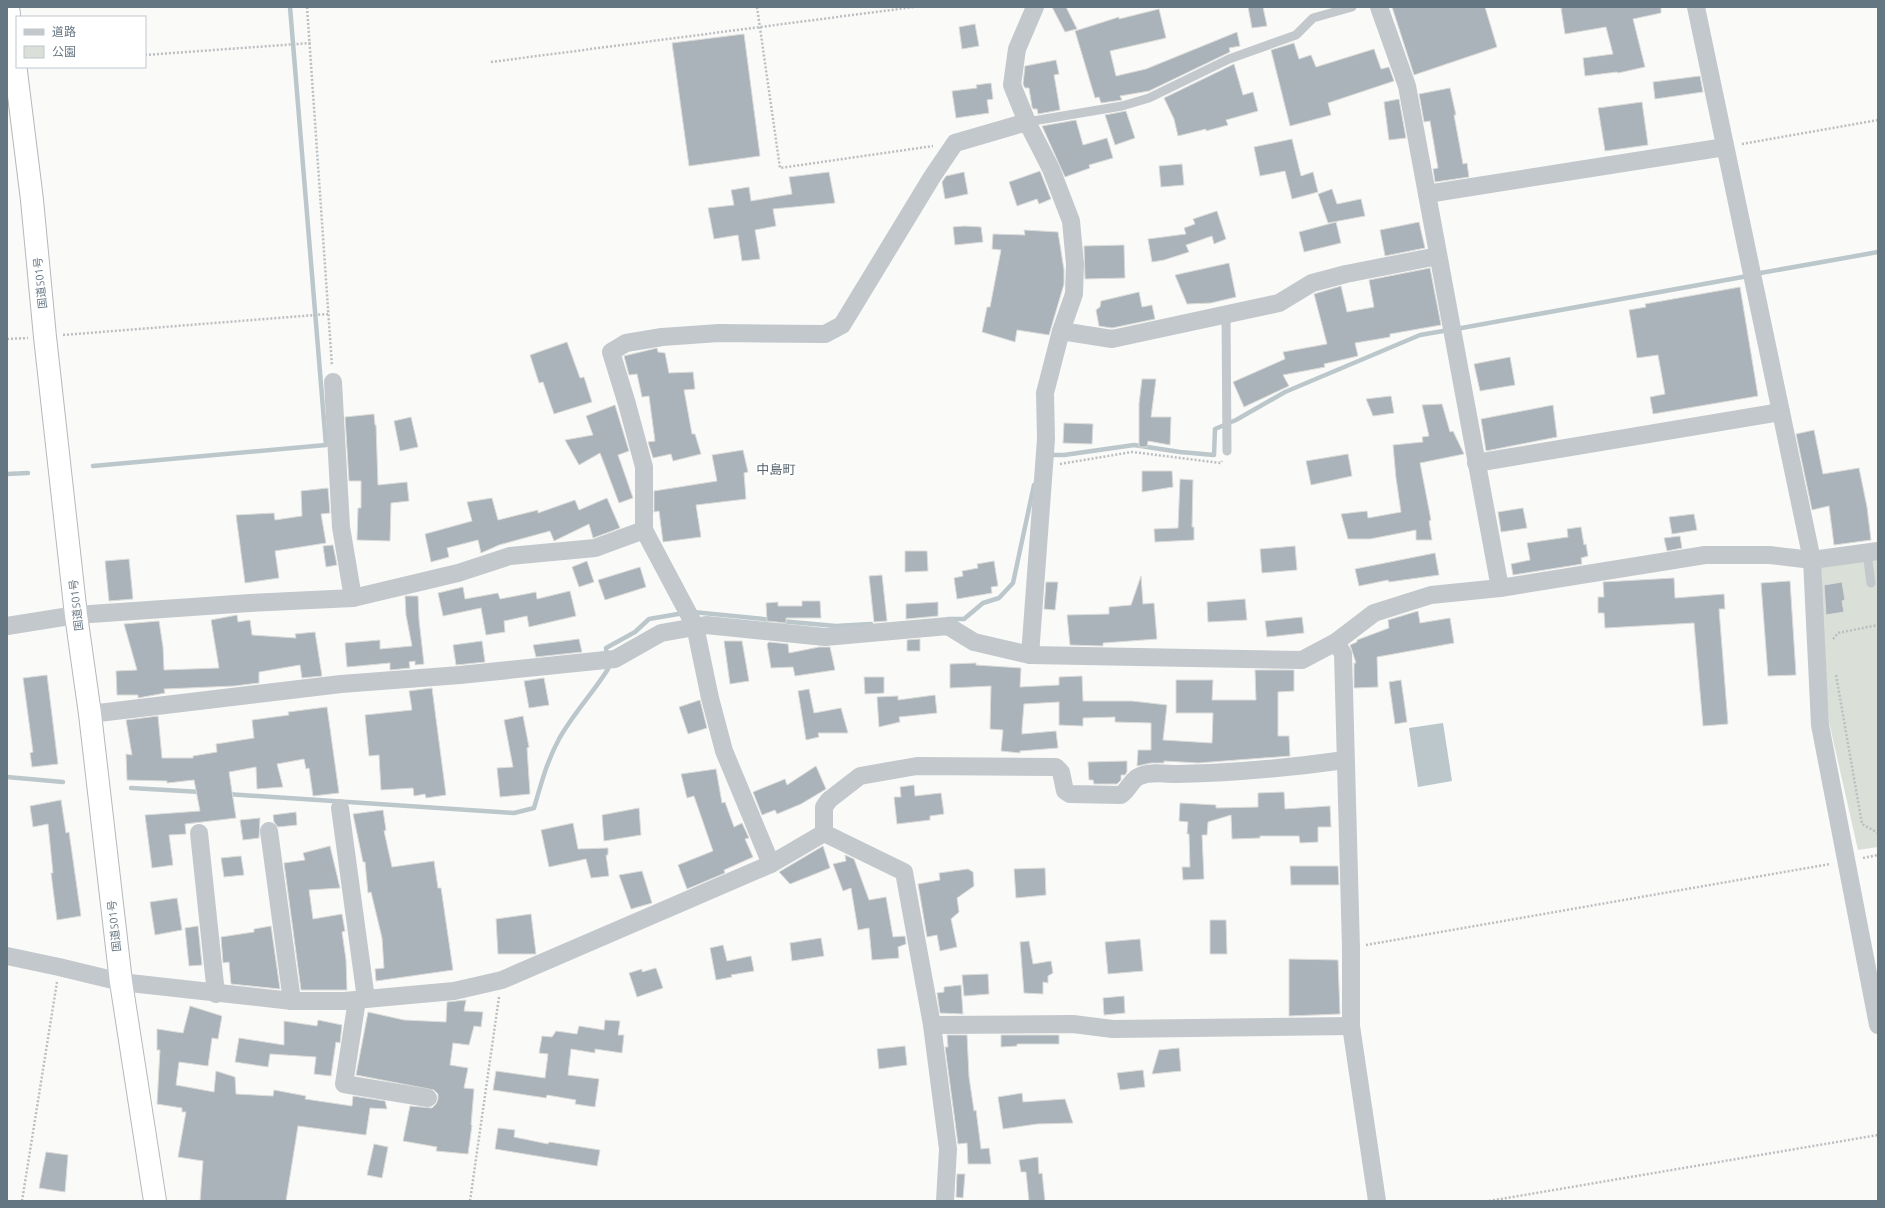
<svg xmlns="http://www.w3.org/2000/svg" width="1885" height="1208" font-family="Ubuntu,'Noto Sans JP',sans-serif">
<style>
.green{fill:#dadfd7}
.water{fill:#bbc7cb}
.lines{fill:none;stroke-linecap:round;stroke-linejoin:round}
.stream{stroke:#bbc7cb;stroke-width:4.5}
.building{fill:#aab3b9;stroke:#dcdcda}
.trunk-casing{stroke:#b4b9bd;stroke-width:24}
.path{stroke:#bbbfc2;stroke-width:2.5;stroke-dasharray:2 2;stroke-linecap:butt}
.service{stroke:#c3c8cc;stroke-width:9}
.minor{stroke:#c3c8cc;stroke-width:18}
.trunk{stroke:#fff;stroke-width:22}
.labels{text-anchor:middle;stroke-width:4;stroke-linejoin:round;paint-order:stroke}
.street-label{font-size:11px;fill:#657683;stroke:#fff}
.quarter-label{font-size:13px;fill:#57646e;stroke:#fff}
</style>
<rect width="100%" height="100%" fill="#fafaf8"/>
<!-- green -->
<polygon class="green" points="1878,559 1878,847 1858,850 1829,722 1817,564"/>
<!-- water -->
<polygon class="water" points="1443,723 1452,781 1418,787 1409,728"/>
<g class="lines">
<!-- stream -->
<g class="stream">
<polyline points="1755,274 1878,252"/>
<polyline points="1456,329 1748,276"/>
<polyline points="1048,455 1064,455 1134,445 1180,452 1214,455 1215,429 1236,420 1285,392 1420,335 1449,330"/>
<polyline points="93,466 326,445 290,7"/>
<polyline points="7,474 28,473"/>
<polyline points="693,612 773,620"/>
<polyline points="948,619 964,619 983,603 999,598 1013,583 1034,485"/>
<polyline points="780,621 836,626 871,624"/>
<polyline points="607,657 606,648 635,632 649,619 684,613"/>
<polyline points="7,777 63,782"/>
<polyline points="131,788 201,792"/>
<path d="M227,794l287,19 20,-5c7,-24 13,-47 25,-69 14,-25 34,-46 49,-70v-5"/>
</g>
</g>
<!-- building -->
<g class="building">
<polygon points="1052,7 1066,7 1077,29 1065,32"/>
<polygon points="1248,7 1263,7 1267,26 1252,28"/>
<polygon points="1392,7 1485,7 1497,47 1414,75"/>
<polygon points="1567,7 1661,7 1661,13 1633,19 1645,67 1618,73 1617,72 1585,76 1583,58 1613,54 1606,27 1565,34 1561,8"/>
<polygon points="1159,9 1166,38 1110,51 1116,76 1146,69 1237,32 1240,46 1229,48 1230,52 1149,91 1120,96 1122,100 1101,103 1099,97 1095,98 1075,31 1119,17 1119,19"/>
<polygon points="975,24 979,46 962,49 959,27"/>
<polygon points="744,34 760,156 689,166 672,43"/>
<polygon points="1294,43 1299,59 1311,55 1316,67 1374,49 1381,69 1389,67 1394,81 1328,103 1331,115 1290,126 1271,50"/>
<polygon points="1056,60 1059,74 1054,75 1060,110 1038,114 1037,109 1033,109 1032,107 1029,88 1025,88 1023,84 1025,66"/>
<polygon points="1234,64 1243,95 1253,92 1258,111 1226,120 1228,125 1206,131 1206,129 1178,136 1174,119 1164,98"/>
<polygon points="1700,76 1703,92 1655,99 1653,82"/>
<polygon points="991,83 993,99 987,100 989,113 956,118 952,91 977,88 976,85"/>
<polygon points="1450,88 1456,115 1454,115 1463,164 1467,163 1469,177 1435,182 1433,169 1438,168 1430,121 1424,122 1419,94"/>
<polygon points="1399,99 1406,138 1389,140 1384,102"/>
<polygon points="1642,102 1648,145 1605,151 1598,108"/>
<polygon points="1126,111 1135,138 1115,145 1105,115"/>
<polygon points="1076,120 1083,145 1107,138 1113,158 1089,165 1090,168 1065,177 1042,126"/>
<polygon points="1292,139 1301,176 1313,172 1318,192 1292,199 1285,171 1260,176 1254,147"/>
<polygon points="1182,164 1184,185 1161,187 1159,166"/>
<polygon points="1040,171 1051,199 1039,204 1037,199 1017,206 1009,182"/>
<polygon points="829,172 835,203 773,209 776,226 755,230 760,259 742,261 738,235 714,239 708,208 734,205 731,190 749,187 751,201 792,194 789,177"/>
<polygon points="964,172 968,194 945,199 942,182 946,176"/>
<polygon points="1332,189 1337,204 1361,199 1365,216 1328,223 1318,194"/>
<polygon points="1217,211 1226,239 1214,244 1212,236 1186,245 1189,252 1164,260 1152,262 1148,239 1186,234 1184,228 1195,224 1193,219"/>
<polygon points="1336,222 1341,243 1304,252 1299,232"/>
<polygon points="1419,222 1425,248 1385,256 1380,230"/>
<polygon points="964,226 981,227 983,242 955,245 953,227"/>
<polygon points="1024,230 1058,232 1064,270 1064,284 1049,335 1017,330 1015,342 982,332 987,307 990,307 1001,250 992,249 993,234 1025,235"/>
<polygon points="1124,245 1125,278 1085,279 1084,246"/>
<polygon points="1229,263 1236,297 1211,303 1187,304 1175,275"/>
<polygon points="1430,268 1441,325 1390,334 1390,337 1355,343 1358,356 1324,364 1325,367 1283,375 1289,386 1244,407 1233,382 1285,359 1283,352 1327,344 1314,294 1341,286 1347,312 1374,307 1369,280"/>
<polygon points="1740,287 1758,396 1653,414 1650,397 1665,394 1658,355 1637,358 1629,310 1646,307 1645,304"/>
<polygon points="1139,292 1142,307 1152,305 1155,319 1112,328 1099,326 1096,310 1100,307 1101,301"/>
<polygon points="567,342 580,378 584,377 592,402 554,414 543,382 539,383 530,355"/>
<polygon points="657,348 658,352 665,353 669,373 693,372 695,389 684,390 692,434 695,434 701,454 673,461 671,454 653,458 648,442 655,441 649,396 642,397 637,374 629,375 624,356"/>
<polygon points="1510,357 1515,385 1480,391 1474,364"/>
<polygon points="1142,379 1156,379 1151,417 1171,417 1170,445 1148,441 1147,447 1139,447 1139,404"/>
<polygon points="1391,396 1394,413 1373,416 1366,399"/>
<polygon points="1442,404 1450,432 1453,431 1464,454 1420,463 1431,520 1429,521 1432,540 1416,540 1416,530 1370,539 1348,539 1341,514 1367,511 1368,518 1401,512 1396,478 1393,445 1423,442 1422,437 1429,436 1422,405"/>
<polygon points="615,405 629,451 618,455 633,498 619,503 600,453 579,465 565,440 593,435 586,416"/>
<polygon points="1553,405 1557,437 1486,451 1481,419"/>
<polygon points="374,414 375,425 376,425 378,485 407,482 409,501 391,503 390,541 357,540 358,508 361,508 361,481 349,481 345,417"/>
<polygon points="411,417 418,447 400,451 394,421"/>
<polygon points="1064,423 1093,424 1092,444 1063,443"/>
<polygon points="1814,430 1823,474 1859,468 1867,507 1871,540 1834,545 1829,506 1812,510 1796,434"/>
<polygon points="743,450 748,472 744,473 746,499 696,505 701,537 663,542 659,511 654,512 654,491 717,481 712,455"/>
<polygon points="1348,454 1352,476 1311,485 1306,461"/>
<polygon points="1142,471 1172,471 1173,487 1142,492"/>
<polygon points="1180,479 1193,480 1192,527 1194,527 1194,540 1155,542 1154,529 1178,528"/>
<polygon points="328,488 330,513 321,514 326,543 275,551 279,578 245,583 236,515 274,513 275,520 302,516 301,491"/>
<polygon points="492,498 498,520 538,510 538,513 575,500 579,510 607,498 620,528 593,538 589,524 554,541 550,531 499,545 481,553 478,540 447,548 449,557 431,562 425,534 472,521 467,502"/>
<polygon points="1523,508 1527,528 1501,532 1498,512"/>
<polygon points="1694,514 1697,530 1672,534 1669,517"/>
<polygon points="1581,527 1584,545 1586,544 1588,556 1581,558 1582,564 1513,575 1511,564 1530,560 1527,543 1568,537 1567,529"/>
<polygon points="1680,536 1682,548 1667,551 1664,538"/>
<polygon points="333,545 337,565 326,567 323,546"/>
<polygon points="1295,546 1297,570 1262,573 1260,549"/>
<polygon points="905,551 927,551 928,571 905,572"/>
<polygon points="1435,553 1439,575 1389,582 1388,580 1359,586 1355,569"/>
<polygon points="129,559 133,599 109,601 105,561"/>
<polygon points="587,561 594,582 579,587 572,567"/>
<polygon points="994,561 998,586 991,587 992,593 957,599 954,578 963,576 962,571 978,568 977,564"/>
<polygon points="640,567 646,587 605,600 598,580"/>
<polygon points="882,575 887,621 874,622 869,576"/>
<polygon points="1141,576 1143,604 1154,603 1157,639 1103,643 1103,646 1070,645 1067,615 1109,614 1109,607 1131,605"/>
<polygon points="1674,578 1675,598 1724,594 1725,609 1719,609 1728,724 1703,726 1694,623 1605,628 1604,613 1598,613 1598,597 1604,597 1603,582"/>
<polygon points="1790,581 1796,675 1768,676 1761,583"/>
<polygon points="1046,582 1058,582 1055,610 1044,609"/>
<polygon points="1842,582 1845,600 1842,601 1844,612 1826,615 1824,585"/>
<polygon points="463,587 465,599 498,593 500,599 536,592 537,599 570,591 576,616 529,627 527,616 504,621 505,632 486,635 481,608 443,616 438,593"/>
<polygon points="405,596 418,596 419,620 424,664 415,665 415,661 409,662 410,668 390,670 390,663 347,667 345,643 380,640 380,649 412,646 406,615"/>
<polygon points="1245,599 1247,620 1208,622 1207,602"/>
<polygon points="802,601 820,601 821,618 786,618 786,623 767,621 766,603 778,602 778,606 802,606"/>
<polygon points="938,602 938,616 906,619 906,604"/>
<polygon points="1418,611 1420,623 1450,618 1454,643 1377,657 1378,687 1354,688 1354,663 1356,663 1350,645 1357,642 1357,640 1389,628 1388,620"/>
<polygon points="237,615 238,622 250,620 252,635 296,638 295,634 315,632 322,676 302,678 300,665 259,672 259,683 234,686 164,689 165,693 138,698 138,695 117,695 116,671 137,670 124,624 159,621 163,647 164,670 219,668 211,620"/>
<polygon points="1302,617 1304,633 1267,637 1265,621"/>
<polygon points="579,639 582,652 536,657 533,645"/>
<polygon points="920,639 920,651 907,651 907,640"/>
<polygon points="482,641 485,662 456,665 453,645"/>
<polygon points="724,641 742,641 749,681 730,684"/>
<polygon points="769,642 788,644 789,653 819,647 830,647 835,670 795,676 793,667 771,668 767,644"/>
<polygon points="976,663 976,665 1021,668 1020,687 1059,685 1059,677 1082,676 1083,701 1132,701 1167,705 1163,740 1212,743 1213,713 1176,713 1176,680 1213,680 1212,700 1256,700 1255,670 1294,670 1294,691 1278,692 1278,736 1289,736 1290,756 1198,763 1164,761 1164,763 1151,763 1137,766 1138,750 1151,750 1151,723 1115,722 1115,717 1083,718 1083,726 1059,725 1059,702 1024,704 1022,728 1022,734 1056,731 1058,748 1020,751 1020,753 1001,751 1003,730 990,729 991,686 950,688 950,664"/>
<polygon points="47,675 58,764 32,767 30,753 33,752 23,678"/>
<polygon points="864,677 884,677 884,693 865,694"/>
<polygon points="544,678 549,705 529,708 524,681"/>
<polygon points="1401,680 1407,722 1395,724 1389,682"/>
<polygon points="432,688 446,795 426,798 425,794 414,796 413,788 381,790 379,755 369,756 365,715 412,710 409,691"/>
<polygon points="809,689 814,713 841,708 848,733 818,733 819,737 806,740 798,691"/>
<polygon points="935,695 937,713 899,717 900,722 879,727 877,697 898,696 898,700"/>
<polygon points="700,700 707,728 688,734 679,707"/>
<polygon points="327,707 339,793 313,796 309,768 306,769 304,759 277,764 283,787 257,789 256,767 229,772 236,818 185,824 186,834 169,835 173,865 152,868 145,815 200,811 194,780 167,783 167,781 127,780 126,754 132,755 126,720 158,716 162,758 193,758 193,756 217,752 216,744 254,738 252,720 289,715 288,712"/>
<polygon points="523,716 529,747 527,748 530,794 500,797 497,768 513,767 504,720"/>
<polygon points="1127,761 1127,772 1125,775 1121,775 1121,780 1117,784 1094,784 1093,780 1089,780 1088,762"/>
<polygon points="816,766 826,789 801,804 777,814 775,810 762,815 753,792 785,779 787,785"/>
<polygon points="716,769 722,803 725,802 734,827 742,823 749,838 745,839 753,857 724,870 725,873 687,889 678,865 713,851 694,796 687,798 681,774"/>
<polygon points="914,785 915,796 941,793 944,814 930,816 930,820 897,824 894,797 901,797 900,787"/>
<polygon points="1284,792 1285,809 1330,806 1331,827 1318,827 1318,842 1300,843 1299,836 1260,836 1260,838 1232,839 1231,815 1208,822 1207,835 1202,835 1204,879 1183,880 1182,867 1190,867 1189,834 1187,834 1188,822 1179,821 1180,803 1216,805 1216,808 1258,807 1258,793"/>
<polygon points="61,800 66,833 69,832 81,916 57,920 51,873 53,873 48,824 33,827 30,806"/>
<polygon points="639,808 641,835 604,841 602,815"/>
<polygon points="383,810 386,830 384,831 392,867 434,861 438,888 441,888 453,970 376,981 375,969 384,968 382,938 371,892 368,893 365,862 363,862 353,814"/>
<polygon points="296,812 297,825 278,827 274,822 273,815"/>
<polygon points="260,818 259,838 243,840 240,820"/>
<polygon points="573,823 578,849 608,848 608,855 606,855 609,876 591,878 586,859 549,867 541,830"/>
<polygon points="330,846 340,888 309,890 313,919 342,914 345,931 342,932 346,960 347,990 301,990 284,863 305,860 303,853"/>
<polygon points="823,846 830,868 790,884 779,872"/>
<polygon points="845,855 854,859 869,900 886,897 893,937 905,936 906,944 898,947 899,958 872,960 869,928 858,930 851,888 843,891 833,864 846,861"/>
<polygon points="241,856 244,875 224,877 221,858"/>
<polygon points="1290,866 1338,866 1339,885 1291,885"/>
<polygon points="1045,868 1046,895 1016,898 1014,869"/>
<polygon points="968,869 973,872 974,886 957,898 959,912 951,919 957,947 940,951 937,935 927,937 918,884 940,880 939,873"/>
<polygon points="642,871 652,903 631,909 619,875"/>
<polygon points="177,898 182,930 155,935 150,902"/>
<polygon points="531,914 536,954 498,954 496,919"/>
<polygon points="1210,920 1226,920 1227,954 1210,954"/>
<polygon points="198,926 202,965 189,966 185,928"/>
<polygon points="271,926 280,989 231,984 229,962 223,963 221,937 254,932 254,929"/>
<polygon points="821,938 824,956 792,961 790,943"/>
<polygon points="1140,939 1143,971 1108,974 1105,942"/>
<polygon points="1029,941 1033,964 1051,961 1053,973 1048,976 1048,983 1043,982 1043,994 1024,993 1020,942"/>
<polygon points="723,945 727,961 751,956 754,971 731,975 732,977 716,980 710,948"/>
<polygon points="1289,959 1338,960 1340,1014 1289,1016"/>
<polygon points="656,968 663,988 637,997 629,973 642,969 642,972"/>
<polygon points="988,974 989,994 964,996 962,975"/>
<polygon points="961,985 963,1014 940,1013 937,993 944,992 944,987"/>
<polygon points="1124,996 1125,1013 1104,1015 1103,998"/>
<polygon points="466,1000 464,1011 483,1012 481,1027 474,1026 469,1045 453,1043 450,1065 468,1068 464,1088 474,1089 471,1125 472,1125 468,1154 436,1151 437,1147 403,1141 410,1106 432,1108 436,1104 438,1099 438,1094 434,1090 356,1075 368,1012 404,1020 446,1022 447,1002"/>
<polygon points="190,1006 222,1016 218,1039 212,1038 208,1066 179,1062 176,1085 214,1092 216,1071 235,1077 236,1094 273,1096 274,1090 306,1096 305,1099 352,1106 353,1096 385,1101 387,1109 370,1108 366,1135 298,1126 286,1201 200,1201 203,1161 178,1157 186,1112 182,1112 182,1108 157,1104 160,1050 157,1050 157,1029 183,1033"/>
<polygon points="318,1020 342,1025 340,1043 336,1042 331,1076 314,1074 316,1057 270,1054 268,1067 235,1062 239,1038 284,1045 284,1021 317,1026"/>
<polygon points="605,1020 620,1021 618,1035 624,1035 622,1053 595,1049 595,1053 571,1049 568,1075 599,1079 595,1107 575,1104 576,1100 547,1095 546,1098 493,1090 496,1071 545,1078 548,1054 539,1053 542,1036 552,1037 556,1031 577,1034 579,1026 604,1030"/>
<polygon points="947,1035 967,1035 969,1077 974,1111 976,1110 981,1149 989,1148 991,1164 968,1164 967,1143 958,1144 945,1047 948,1047"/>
<polygon points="1001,1035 1059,1035 1059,1044 1017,1044 1017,1046 1001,1047"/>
<polygon points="905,1046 907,1065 879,1069 877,1049"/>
<polygon points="1179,1048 1181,1071 1152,1074 1159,1050"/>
<polygon points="1143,1070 1145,1087 1120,1090 1117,1073"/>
<polygon points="1022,1093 1023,1102 1065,1099 1073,1123 1037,1124 1003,1129 998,1097"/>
<polygon points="498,1128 515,1130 514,1137 548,1144 549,1142 600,1150 597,1166 495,1149"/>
<polygon points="374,1144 388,1147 382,1178 367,1175"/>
<polygon points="46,1152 68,1155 65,1192 39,1188"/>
<polygon points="1038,1157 1039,1174 1042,1173 1045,1201 1029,1201 1026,1172 1021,1172 1019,1160"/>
<polygon points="957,1174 965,1174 963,1198 956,1197"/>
</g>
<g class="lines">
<!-- trunk casing -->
<g class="trunk-casing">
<polyline id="trunk" points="8,7 32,200 45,337 76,615 90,714 121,982 155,1201"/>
</g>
<!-- path -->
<g class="path">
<polyline points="307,7 332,366"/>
<polyline points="757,7 780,168 933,146"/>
<polyline points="145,55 311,43"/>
<polyline points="491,62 914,7"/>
<polyline points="1742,144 1878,120"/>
<polyline points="63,335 328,314"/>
<polyline points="7,339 28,338"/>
<polyline points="1060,464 1132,452 1221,463 1222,461"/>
<polyline points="1833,639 1838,633 1878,625"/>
<polyline points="1836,675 1862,824 1878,833"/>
<polyline points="1863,858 1878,855"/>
<polyline points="1366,945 1830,864"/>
<polyline points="22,1201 57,982"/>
<polyline points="470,1201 499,997"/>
<polyline points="1489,1201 1878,1135"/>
</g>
<!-- service -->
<g class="service">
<polyline points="1027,122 1122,106 1149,98 1229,59 1296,35 1313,18 1352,7"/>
<polyline points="1226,314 1227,451"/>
<polyline points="1867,553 1871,583"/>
</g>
<!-- minor -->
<g class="minor">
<polyline points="1379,7 1407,86 1500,588"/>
<polyline points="1696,7 1812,560 1820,725 1878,1025"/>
<polyline points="1427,194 1725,147"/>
<polyline points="1061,331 1112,339 1279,303 1312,283 1346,274 1438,256"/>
<polyline points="333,382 341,527 353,598"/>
<polyline points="1476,463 1781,412"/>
<polyline points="7,626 76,615 250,603 353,598 458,573 510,556 595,548 644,530"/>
<polyline points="1336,642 1343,654 1351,948 1351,1026 1377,1201"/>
<polyline points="1030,655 1046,439 1045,393 1061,331 1074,294 1075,264 1071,221 1051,169 1027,122 1012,85 1017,49 1035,7"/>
<polyline points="90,714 341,684 460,675 615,659 661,633 706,625 825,637 948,626 974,642 1030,655 1302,660 1336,642 1374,613 1431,595 1500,588 1705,555 1770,555 1812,560 1878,551"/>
<polyline points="340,808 366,999"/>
<polyline points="269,831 292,1001"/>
<polyline points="199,833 216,994"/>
<path d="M824,833v-26l5,-7 31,-24 57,-10 139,1 5,5 4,19 5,3 51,1c7,-5 10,-14 17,-18 10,-6 28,-3 39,-3 57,-1 111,-6 168,-14"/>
<polyline points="824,833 904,872 932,1025 948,1149 945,1201"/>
<polyline points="771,864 724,751 710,698 695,626 644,530 644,467 627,404 611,352 626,343 662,337 719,333 825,334 842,325 932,177 955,143 1027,122"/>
<polyline points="7,956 59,967 121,982 292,1001 344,1001 454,991 502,980 771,864 824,833"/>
<polyline points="357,1000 344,1084 428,1098"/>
<polyline points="932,1025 1073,1024 1113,1029 1351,1026"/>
</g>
<!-- trunk -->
<use href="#trunk" class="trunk"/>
</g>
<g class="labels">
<!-- street labels -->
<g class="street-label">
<text transform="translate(40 283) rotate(-96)" y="4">国道501号</text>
<text transform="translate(76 605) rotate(-97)" y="4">国道501号</text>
<text transform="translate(114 926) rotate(-96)" y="4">国道501号</text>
</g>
<!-- quarter labels -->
<g class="quarter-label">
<text x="776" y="474">中島町</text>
</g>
</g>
<!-- border -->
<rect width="1885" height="1208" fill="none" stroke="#657683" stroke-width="16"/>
<!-- legend -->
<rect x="16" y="16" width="130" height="52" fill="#ffffff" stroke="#c1c8cd"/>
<rect x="24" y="29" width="20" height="6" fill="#c3c8cc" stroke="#c1c8cd"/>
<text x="52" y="36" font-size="12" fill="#657683">道路</text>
<rect x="24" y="46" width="20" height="12" fill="#dadfd7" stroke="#c1c8cd"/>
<text x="52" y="56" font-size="12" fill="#657683">公園</text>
</svg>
